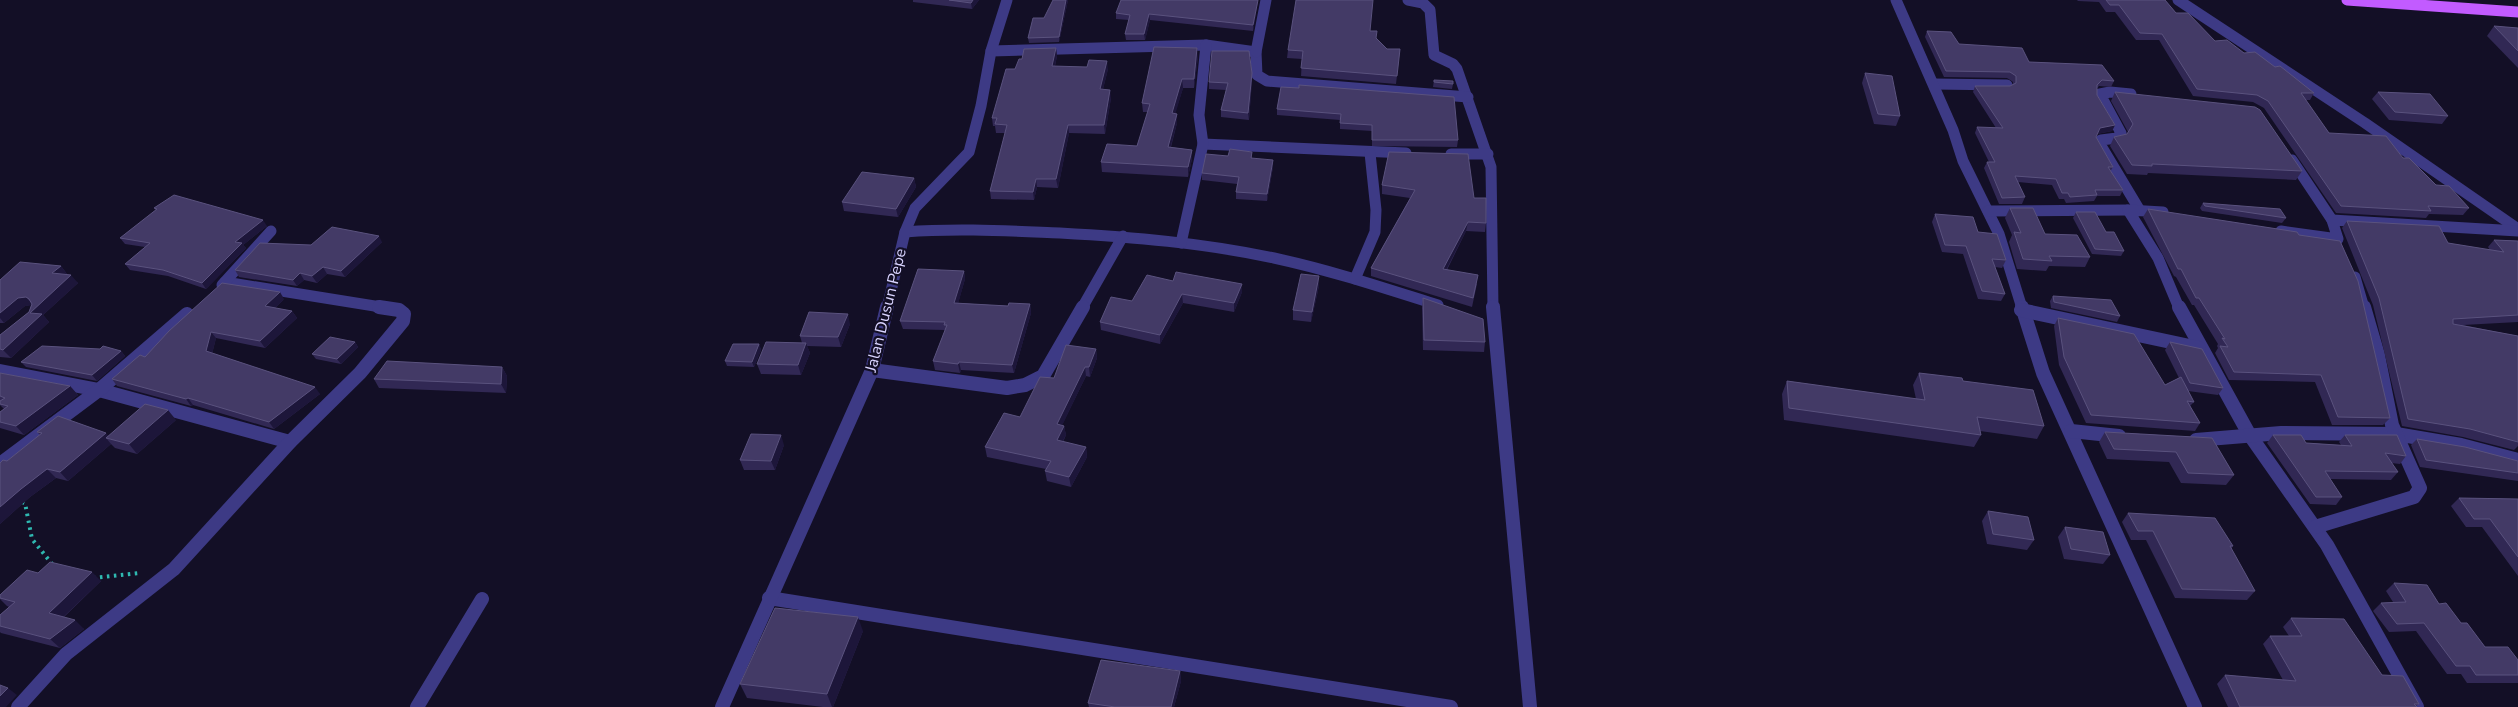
<svg xmlns="http://www.w3.org/2000/svg" width="2518" height="707" font-family="'Nunito Sans',sans-serif">
<style>
.lines{fill:none;stroke-linecap:round;stroke-linejoin:round}
.path{stroke:#2fb8b0;stroke-width:4;stroke-dasharray:2.5 4.5;stroke-linecap:butt}
.service{stroke:#3d3a85;stroke-width:11}
.minor-far1{stroke:#3d3a85;stroke-width:11}
.minor{stroke:#3d3a85;stroke-width:14}
.primary{stroke:#c25bff;stroke-width:11}
.wall{fill:#312854}
.shaded-wall{fill:#1d163a}
.building{fill:#433a66;stroke:#5a527e}
.labels{text-anchor:middle;stroke-width:4.5;stroke-linejoin:round;paint-order:stroke}
.street-label{font-size:16px;fill:#d9d4ff;stroke:#130f26}
</style>
<rect width="100%" height="100%" fill="#130f26"/>
<g class="lines">
<!-- path -->
<g class="path">
<polyline points="22,502 25,503 32,539 52,564"/>
<polyline points="93,578 139,573"/>
</g>
<!-- service -->
<polyline class="service" points="1934,84 2007,85"/>
<!-- minor-far1 -->
<g class="minor-far1">
<polyline points="1408,0 1423,3 1430,10 1434,55 1453,64 1457,69 1491,167 1493,308"/>
<polyline points="1896,0 1953,130 1963,161 1999,234 2022,308"/>
<polyline points="2178,0 2365,123 2518,229"/>
<polyline points="991,51 1206,45 1256,52 1257,75 1267,81 1468,97"/>
<polyline points="1256,52 1266,0"/>
<polyline points="2131,94 2110,92 2100,94 2121,133 2117,138 2101,140 2100,144 2139,209"/>
<polyline points="1203,144 1406,153"/>
<polyline points="1451,154 1488,154"/>
<polyline points="2292,160 2332,220"/>
<polyline points="1988,211 2128,210"/>
<polyline points="2163,212 2128,210 2158,258 2179,308"/>
<polyline points="2281,231 2338,239 2332,220 2518,231"/>
<path d="M905,232c52,-4 104,-1 155,1 72,4 144,10 214,25 56,12 110,30 164,47"/>
<polyline points="1181,243 1203,144 1199,115 1206,45"/>
<polyline points="2355,277 2364,308"/>
<polyline points="1355,279 1375,232 1376,210 1370,153"/>
<polyline points="225,282 387,308"/>
<polyline points="222,285 271,231"/>
<polyline points="887,308 905,232 915,208 969,152 981,106 991,51 1007,0"/>
<polyline points="1082,308 1123,236"/>
</g>
<!-- minor -->
<g class="minor">
<polyline points="1493,307 1530,707"/>
<polyline points="2022,307 2043,373 2195,707"/>
<polyline points="2179,307 2249,434 2327,545 2417,707"/>
<polyline points="2021,310 2199,348"/>
<polyline points="872,370 1007,388 1025,385 1043,376 1083,307"/>
<polyline points="0,371 99,390 290,442"/>
<polyline points="2071,431 2119,436"/>
<polyline points="2196,440 2281,433 2396,434 2461,445 2518,460"/>
<polyline points="0,464 99,390 187,314"/>
<polyline points="2315,527 2414,497 2420,488 2392,425 2378,355 2364,307"/>
<polyline points="769,598 1451,707"/>
<polyline points="18,707 66,654 174,569 290,442 360,373 403,321 404,314 399,310 379,307"/>
<polyline points="417,707 482,599"/>
<polyline points="722,707 872,370 887,307"/>
</g>
<!-- primary -->
<polyline class="primary" points="2347,0 2518,12"/>
</g>
<!-- wall -->
<g class="wall">
<polygon points="913,0 979,0 972,9 913,2"/>
<polygon points="1068,0 1059,42 1029,43 1028,38 1044,18"/>
<polygon points="1258,0 1253,31 1150,20 1145,40 1126,40 1125,34 1129,20 1116,19 1116,13"/>
<polygon points="2077,0 2165,0 2176,13 2215,41 2275,67 2314,93 2310,100 2305,100 2329,133 2403,158 2436,185 2469,208 2463,215 2429,214 2426,218 2336,213 2264,108 2253,102 2193,96 2159,40 2136,40 2115,12 2106,12 2099,2 2078,1"/>
<polygon points="2494,26 2518,28 2518,68 2487,36"/>
<polygon points="1370,31 1376,38 1387,49 1400,49 1396,84 1301,76 1302,59 1287,58 1288,50"/>
<polygon points="1927,31 1959,44 2029,62 2114,81 2111,87 2099,86 2097,88 2097,95 2115,125 2112,131 2097,134 2096,137 2113,167 2110,172 2123,190 2120,196 2097,196 2094,201 2066,203 2064,199 2059,199 2052,185 2018,182 2025,197 2022,204 1999,204 1984,168 1987,162 1989,162 1975,133 1977,127 1996,128 1973,92 1975,86 2010,86 2013,84 2013,82 2007,78 1944,77 1925,37"/>
<polygon points="1056,48 1057,56 1055,66 1108,69 1103,89 1111,98 1105,134 1069,133 1058,188 1037,187 1034,200 991,199 990,191 1005,133 996,133 995,126 993,126 992,118 1015,69 1022,59"/>
<polygon points="1198,57 1194,88 1183,88 1175,113 1177,114 1177,123 1171,147 1192,150 1192,159 1188,177 1102,172 1101,162 1137,146 1148,112 1143,112 1142,103"/>
<polygon points="1865,73 1900,116 1896,126 1874,124 1862,83"/>
<polygon points="1252,80 1249,120 1221,117 1221,110 1226,90 1209,89 1209,82"/>
<polygon points="1434,80 1453,84 1452,89 1433,87"/>
<polygon points="1281,87 1458,140 1457,147 1372,146 1372,131 1340,129 1340,120 1277,115 1277,109"/>
<polygon points="2115,92 2302,171 2296,180 2148,173 2147,175 2127,174 2110,146 2114,137 2127,134 2128,132 2111,101"/>
<polygon points="2378,92 2448,116 2442,124 2389,120 2372,99"/>
<polygon points="1252,152 1252,159 1273,160 1273,167 1267,201 1236,199 1236,192 1237,184 1202,180 1202,173 1228,156"/>
<polygon points="914,178 916,187 898,217 844,211 842,202"/>
<polygon points="1382,185 1474,198 1486,223 1485,232 1466,231 1447,270 1477,284 1472,307 1371,276 1371,268 1410,198 1382,194"/>
<polygon points="2203,203 2286,218 2282,223 2202,211 2200,208"/>
<polygon points="154,208 267,226 243,245 246,248 206,289 168,276 130,270 125,264 145,247 125,244 120,238 156,211"/>
<polygon points="2010,208 2045,234 2090,257 2085,267 2049,266 2046,271 2017,269 2009,242 2012,235 2005,218"/>
<polygon points="2148,209 2390,418 2383,425 2332,425 2315,382 2229,380 2215,353 2218,348 2217,346 2218,344 2194,305 2192,305 2176,277 2174,276 2143,217"/>
<polygon points="2076,212 2106,232 2124,251 2121,256 2092,254 2073,218"/>
<polygon points="1935,214 1978,232 2006,260 2002,268 1995,267 2005,294 2001,301 1978,299 1963,254 1942,252 1932,222"/>
<polygon points="2347,221 2448,243 2490,250 2488,247 2494,240 2518,241 2518,322 2463,325 2518,336 2518,446 2514,450 2463,437 2402,426 2373,305 2342,228"/>
<polygon points="382,242 345,277 327,274 317,283 304,280 297,286 239,277 235,270 311,245"/>
<polygon points="61,266 67,274 66,275 78,283 43,315 49,322 11,358 0,357 0,335 29,312 31,305 25,306 4,323 0,323 0,280"/>
<polygon points="964,271 965,279 958,303 1008,306 1030,304 1031,313 1014,373 961,370 960,373 935,370 933,361 945,330 903,329 900,321"/>
<polygon points="1173,281 1242,292 1234,312 1183,303 1160,344 1101,330 1100,322"/>
<polygon points="1319,286 1311,322 1293,320 1293,310"/>
<polygon points="2053,296 2120,316 2117,322 2051,308 2050,301"/>
<polygon points="1423,298 1485,342 1484,352 1423,350 1422,308"/>
<polygon points="284,299 275,308 292,311 297,318 265,348 216,338 212,354 320,394 274,429 193,405 191,406 117,386 112,379 145,357"/>
<polygon points="2058,318 2165,385 2179,378 2165,350 2170,342 2223,388 2218,395 2188,391 2194,402 2190,406 2200,423 2195,431 2086,423 2059,365 2054,326"/>
<polygon points="850,324 841,347 807,346 810,353 801,375 761,374 757,364 802,343 800,336"/>
<polygon points="355,342 358,347 341,364 316,359 312,354"/>
<polygon points="759,344 761,350 754,367 727,366 725,361"/>
<polygon points="100,349 121,351 125,356 97,381 26,367 21,362"/>
<polygon points="1096,349 1097,358 1090,377 1086,376 1062,425 1064,426 1066,435 1063,442 1086,447 1087,457 1071,487 1047,481 1045,471 1046,469 987,457 985,447 1020,417 1054,378"/>
<polygon points="502,367 507,376 506,393 379,388 374,379"/>
<polygon points="0,373 70,386 78,395 24,435 0,428 0,412 4,409 0,405"/>
<polygon points="1919,373 1963,381 2044,426 2037,439 1980,431 1981,435 1974,447 1784,420 1782,394 1787,381 1916,399 1913,385"/>
<polygon points="176,420 137,454 115,448 111,444 68,481 56,478 30,497 0,524 0,463 7,461 40,435 37,432 108,436"/>
<polygon points="2105,432 2212,438 2234,475 2226,485 2181,483 2169,462 2107,459 2099,442"/>
<polygon points="2273,435 2306,443 2341,445 2339,442 2345,435 2406,456 2400,464 2391,463 2398,472 2391,480 2330,479 2342,497 2336,505 2310,504 2267,443"/>
<polygon points="2417,439 2518,461 2518,481 2420,467 2411,445"/>
<polygon points="784,445 775,470 744,470 740,460"/>
<polygon points="2459,498 2518,499 2518,576 2482,527 2466,527 2451,506"/>
<polygon points="1988,511 2034,540 2027,550 1987,544 1982,521"/>
<polygon points="2128,513 2233,546 2231,549 2255,591 2247,600 2175,598 2146,540 2131,540 2122,522"/>
<polygon points="2065,527 2110,555 2103,564 2064,559 2058,537"/>
<polygon points="38,573 101,581 64,617 84,629 60,648 1,633 0,632 0,615 9,607 7,606 0,599 0,595"/>
<polygon points="2394,583 2439,604 2461,623 2485,647 2518,660 2518,683 2467,683 2461,674 2447,674 2416,631 2389,632 2373,611 2381,603 2393,602 2386,591"/>
<polygon points="2291,618 2382,675 2419,704 2416,706 2417,707 2228,707 2217,684 2225,675 2283,680 2263,644 2270,636 2289,636 2283,627"/>
<polygon points="863,631 833,707 823,707 747,698 740,684"/>
<polygon points="1180,671 1181,681 1174,707 1089,707 1088,703"/>
</g>
<!-- shaded-wall -->
<g class="shaded-wall">
<polygon points="973,0 979,0 972,9 971,3"/>
<polygon points="1066,0 1068,0 1059,42 1059,37"/>
<polygon points="1258,0 1258,2 1253,31 1253,25"/>
<polygon points="1149,14 1150,20 1145,40 1144,34"/>
<polygon points="1056,48 1057,56 1053,74 1052,66"/>
<polygon points="1197,48 1198,57 1194,88 1194,79"/>
<polygon points="1107,61 1108,69 1101,97 1100,89"/>
<polygon points="1252,73 1252,80 1249,120 1248,113"/>
<polygon points="1182,79 1183,88 1173,122 1172,113"/>
<polygon points="1110,90 1111,98 1105,134 1104,125"/>
<polygon points="1177,114 1177,123 1168,156 1168,147"/>
<polygon points="1068,125 1069,133 1058,188 1056,179"/>
<polygon points="2115,125 2112,131 2097,134 2100,128"/>
<polygon points="1192,150 1192,159 1188,177 1188,167"/>
<polygon points="1273,160 1273,167 1267,201 1267,194"/>
<polygon points="914,178 916,187 898,217 896,209"/>
<polygon points="1036,179 1037,187 1034,200 1033,192"/>
<polygon points="263,220 267,226 243,245 246,248 206,289 202,283 235,242"/>
<polygon points="1468,222 1466,231 1442,278 1443,269"/>
<polygon points="379,236 382,242 345,277 341,271"/>
<polygon points="61,266 67,274 59,281 52,273"/>
<polygon points="323,267 327,274 317,283 312,276"/>
<polygon points="964,271 965,279 956,311 954,303"/>
<polygon points="300,273 304,280 297,286 293,280"/>
<polygon points="71,275 78,283 43,315 49,322 11,358 3,350 30,313"/>
<polygon points="1319,276 1319,286 1311,322 1312,312"/>
<polygon points="1242,284 1242,292 1234,312 1234,303"/>
<polygon points="280,292 284,299 270,313 265,306"/>
<polygon points="1182,294 1183,303 1160,344 1160,335"/>
<polygon points="26,297 33,305 25,306 4,323 0,318 0,313 18,298"/>
<polygon points="1030,304 1031,313 1014,373 1012,365"/>
<polygon points="292,311 297,318 265,348 260,341"/>
<polygon points="848,314 850,324 841,347 838,337"/>
<polygon points="211,332 216,338 211,358 206,351"/>
<polygon points="355,342 358,347 341,364 337,359"/>
<polygon points="806,343 810,353 801,375 798,365"/>
<polygon points="759,344 761,350 754,367 752,362"/>
<polygon points="1096,349 1097,358 1090,377 1089,367"/>
<polygon points="121,351 125,356 97,381 92,375"/>
<polygon points="959,362 961,370 960,373 958,364"/>
<polygon points="502,367 507,376 506,393 501,384"/>
<polygon points="1085,367 1086,376 1058,434 1057,424"/>
<polygon points="70,386 78,395 24,435 16,426"/>
<polygon points="315,387 320,394 274,429 269,422"/>
<polygon points="188,398 193,405 191,406 186,399"/>
<polygon points="168,410 176,420 137,454 129,444"/>
<polygon points="1064,426 1066,435 1058,450 1057,440"/>
<polygon points="106,433 112,440 106,438 111,444 68,481 60,472"/>
<polygon points="781,435 784,445 775,470 771,461"/>
<polygon points="1086,447 1087,457 1071,487 1069,477"/>
<polygon points="47,469 56,478 30,497 0,524 0,507 21,489"/>
<polygon points="92,572 101,581 58,622 49,613"/>
<polygon points="858,617 863,631 833,707 832,707 827,694"/>
<polygon points="75,620 84,629 60,648 50,639"/>
<polygon points="1180,671 1181,681 1174,707 1171,707"/>
<polygon points="8,688 17,695 6,707 0,707 0,696"/>
</g>
<!-- building -->
<g class="building">
<polygon points="949,0 973,0 971,3"/>
<polygon points="1053,0 1066,0 1059,37 1028,38 1033,18 1044,18"/>
<polygon points="1121,0 1258,0 1253,25 1149,14 1144,34 1125,34 1130,15 1116,13"/>
<polygon points="1296,0 1373,0 1370,31 1377,31 1376,38 1387,49 1400,49 1397,76 1301,68 1303,51 1288,50"/>
<polygon points="2106,0 2165,0 2176,13 2188,13 2215,41 2227,40 2244,53 2255,52 2275,67 2280,66 2314,93 2301,93 2329,133 2386,136 2403,158 2409,158 2436,185 2449,186 2469,208 2428,206 2431,211 2341,206 2268,101 2257,95 2197,89 2162,34 2140,33 2119,5 2110,5"/>
<polygon points="2494,26 2518,28 2518,51"/>
<polygon points="1927,31 1951,32 1959,44 2022,48 2029,62 2102,65 2114,81 2102,80 2097,85 2097,95 2115,125 2100,128 2096,137 2113,167 2108,167 2123,190 2095,190 2097,195 2070,197 2068,193 2062,193 2056,179 2015,176 2025,197 2002,198 1987,162 1995,162 1977,127 2003,128 1975,86 2010,86 2016,83 2016,76 2010,72 1946,71"/>
<polygon points="1154,47 1197,48 1194,79 1182,79 1172,113 1177,114 1168,147 1192,150 1188,167 1101,162 1107,144 1137,146 1150,104 1142,103"/>
<polygon points="1056,48 1052,66 1087,67 1089,60 1107,61 1100,89 1110,90 1104,125 1068,125 1056,179 1036,179 1033,192 990,191 1007,125 995,124 997,118 992,118 1006,69 1015,69 1019,59 1022,59 1024,49"/>
<polygon points="1212,51 1249,51 1252,73 1248,113 1221,110 1228,83 1209,82"/>
<polygon points="1865,73 1892,76 1900,116 1878,114"/>
<polygon points="1434,80 1453,81 1453,84 1434,82"/>
<polygon points="1299,85 1454,97 1458,140 1372,140 1372,125 1340,123 1341,114 1277,109 1281,87 1299,88"/>
<polygon points="2115,92 2255,107 2260,110 2302,171 2152,164 2152,166 2132,165 2114,137 2127,134 2133,124"/>
<polygon points="2378,92 2430,94 2448,116 2395,112"/>
<polygon points="1230,149 1252,152 1251,158 1273,160 1267,194 1236,192 1239,177 1202,173 1206,154 1228,156"/>
<polygon points="1389,152 1468,154 1474,198 1486,198 1486,223 1468,222 1443,269 1478,275 1473,298 1371,268 1415,190 1382,185"/>
<polygon points="862,172 914,178 896,209 842,202"/>
<polygon points="174,195 263,220 235,242 242,243 202,283 163,270 125,264 150,243 120,238 157,209 154,208"/>
<polygon points="2203,203 2280,209 2286,218 2205,206"/>
<polygon points="2010,208 2033,208 2045,234 2077,235 2090,257 2049,256 2052,261 2023,259 2014,232 2021,233"/>
<polygon points="2148,209 2297,232 2299,235 2340,241 2358,281 2390,418 2338,417 2321,375 2234,372 2220,346 2228,347 2222,338 2225,339 2199,298 2196,298 2181,269 2178,269"/>
<polygon points="2076,212 2095,212 2106,232 2114,232 2124,251 2095,249"/>
<polygon points="1935,214 1973,217 1978,232 1997,234 2006,260 1992,259 2005,294 1982,291 1966,246 1945,245"/>
<polygon points="2347,221 2439,226 2448,243 2504,252 2494,240 2518,241 2518,315 2453,319 2453,324 2518,336 2518,442 2470,429 2408,419 2379,298"/>
<polygon points="332,227 379,236 341,271 323,267 312,276 300,273 293,280 235,270 260,243 311,245"/>
<polygon points="20,262 61,266 52,273 71,275 30,313 42,314 3,350 0,349 0,335 29,312 32,304 29,299 26,297 18,298 0,313 0,280"/>
<polygon points="918,269 964,271 954,303 1008,306 1009,303 1030,304 1012,365 959,362 958,364 933,361 947,325 944,325 945,322 900,321"/>
<polygon points="1176,272 1242,284 1234,303 1182,294 1160,335 1100,322 1111,297 1132,301 1147,275 1173,281"/>
<polygon points="1301,274 1319,276 1312,312 1293,310"/>
<polygon points="222,283 280,292 265,306 292,311 260,341 211,332 206,351 315,387 269,422 188,398 186,399 112,379 140,355 145,357 169,331"/>
<polygon points="2053,296 2111,300 2120,316 2054,302"/>
<polygon points="1423,298 1483,319 1485,342 1424,340"/>
<polygon points="809,312 848,314 838,337 800,336"/>
<polygon points="2058,318 2134,334 2165,385 2181,377 2194,402 2187,401 2200,423 2091,415 2064,357"/>
<polygon points="330,337 355,342 337,359 312,354"/>
<polygon points="766,342 806,343 798,365 757,364"/>
<polygon points="2170,342 2202,349 2223,388 2190,383"/>
<polygon points="733,344 759,344 752,362 725,361"/>
<polygon points="1066,345 1096,349 1089,367 1085,367 1057,424 1064,426 1057,440 1086,447 1069,477 1045,471 1051,461 985,447 1004,413 1020,417 1040,377 1054,378"/>
<polygon points="42,346 100,349 103,346 121,351 92,375 21,362"/>
<polygon points="387,361 502,367 501,384 374,379"/>
<polygon points="0,373 70,386 16,426 0,422 0,412 8,406 0,404 0,401 5,398 0,396"/>
<polygon points="1919,373 1962,378 1963,381 2033,390 2044,426 1977,417 1981,435 1789,408 1787,381 1925,400"/>
<polygon points="145,404 168,410 129,444 106,438"/>
<polygon points="58,416 106,433 60,472 47,469 21,489 0,507 0,463 3,460 7,461 42,433 37,432"/>
<polygon points="2105,432 2212,438 2234,475 2188,473 2176,452 2114,449"/>
<polygon points="751,434 781,435 771,461 740,460"/>
<polygon points="2273,435 2301,435 2306,443 2352,446 2345,435 2397,435 2406,456 2385,453 2398,472 2325,471 2342,497 2316,497"/>
<polygon points="2417,439 2465,447 2518,461 2518,473 2426,460"/>
<polygon points="2459,498 2518,499 2518,557 2490,519 2474,519"/>
<polygon points="1988,511 2028,517 2034,540 1993,534"/>
<polygon points="2128,513 2215,518 2233,546 2230,546 2255,591 2182,589 2153,531 2138,531"/>
<polygon points="2065,527 2103,532 2110,555 2071,549"/>
<polygon points="50,562 92,572 49,613 75,620 50,639 0,626 0,615 15,602 0,598 0,595 27,570 38,573"/>
<polygon points="2394,583 2427,585 2439,604 2446,603 2461,623 2467,623 2485,647 2508,647 2518,660 2518,675 2476,675 2470,666 2456,666 2424,623 2397,624 2381,603 2406,602"/>
<polygon points="775,608 858,617 827,694 740,684"/>
<polygon points="2291,618 2344,619 2382,675 2403,676 2419,704 2414,704 2417,707 2240,707 2225,675 2296,681 2270,636 2302,636"/>
<polygon points="1101,660 1180,671 1171,707 1115,707 1088,703"/>
<polygon points="0,685 8,688 0,696"/>
</g>
<g class="labels">
<!-- street labels -->
<g class="street-label">
<text transform="translate(885 310) rotate(-76)" y="6">Jalan Dusun Pepe</text>
</g>
</g>
</svg>
